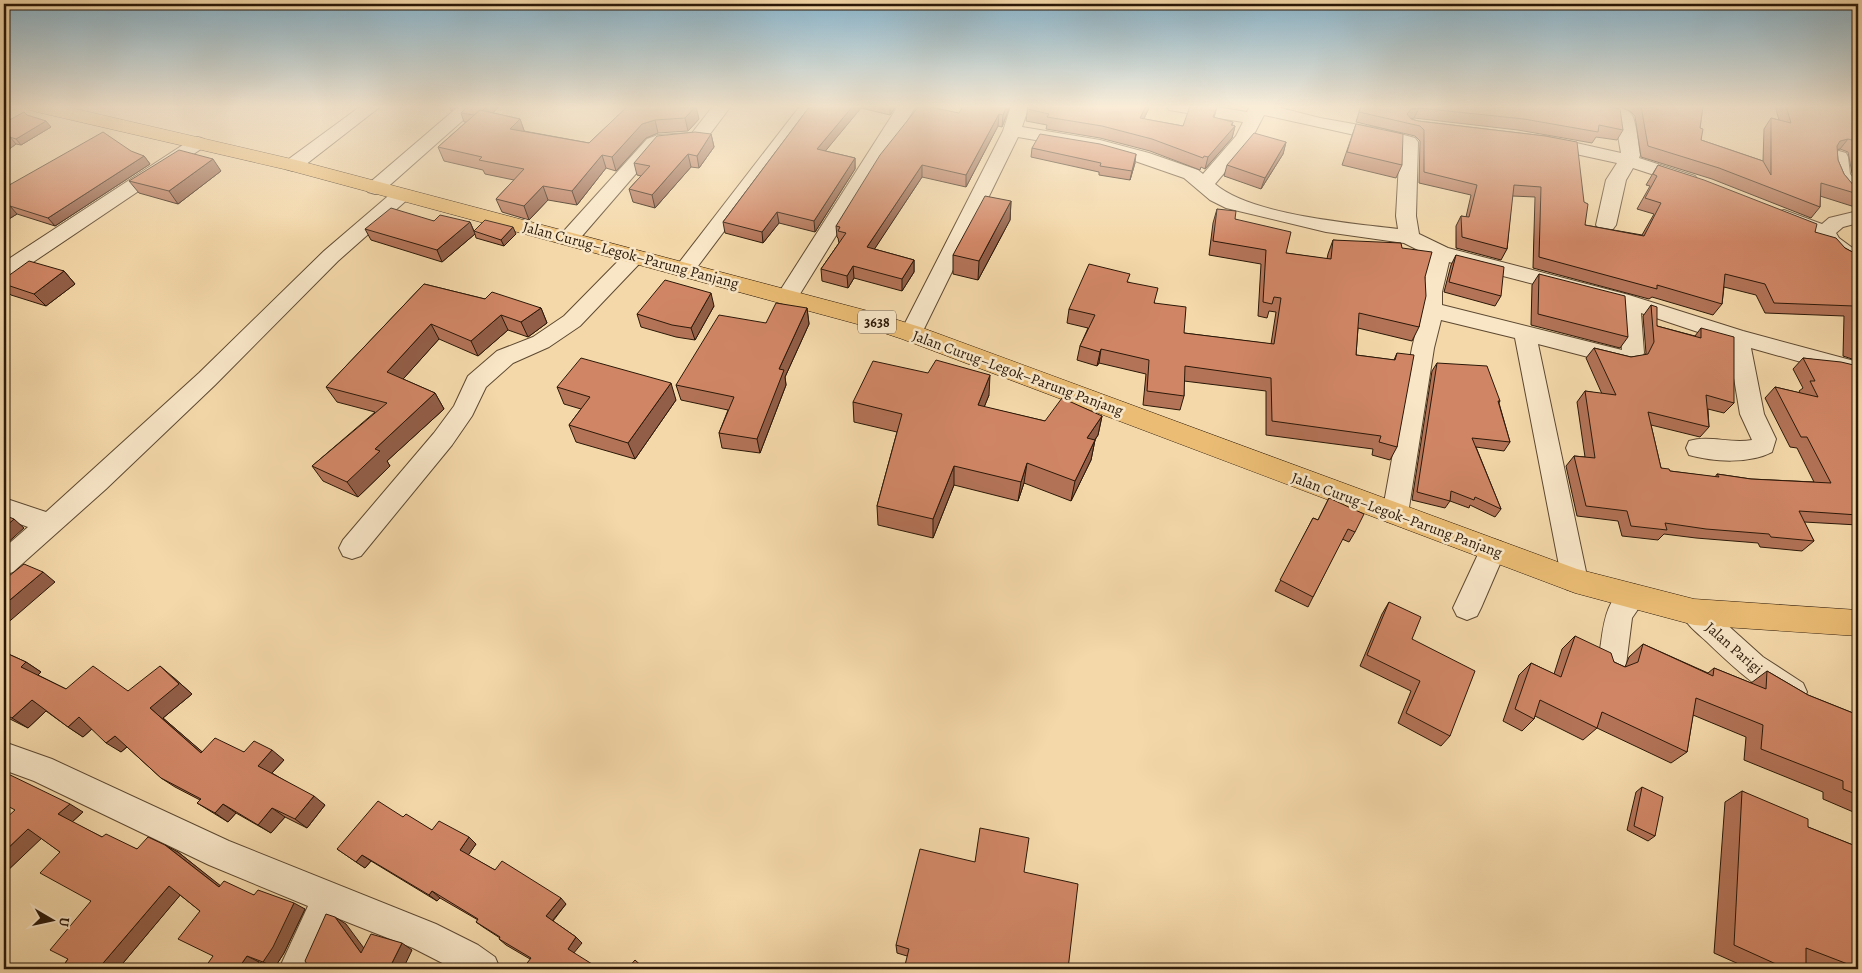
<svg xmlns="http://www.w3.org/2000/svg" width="1862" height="973" font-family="Alegreya,serif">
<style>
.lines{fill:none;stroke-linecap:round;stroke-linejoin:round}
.minor-casing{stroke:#5d4830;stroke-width:2}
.major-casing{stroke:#2b1808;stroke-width:1}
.minor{fill:#f8e6c7;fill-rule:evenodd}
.major{fill:#eabc74;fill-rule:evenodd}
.wall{fill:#b37357;stroke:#2b1808}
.shaded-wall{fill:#925e47;stroke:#2b1808}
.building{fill:#d08665;stroke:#2b1808}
.labels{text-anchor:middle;stroke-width:5;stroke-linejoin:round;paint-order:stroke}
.shield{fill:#f8e6c7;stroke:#685641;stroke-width:1}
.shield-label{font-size:14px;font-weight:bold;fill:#2b1808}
.street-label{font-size:15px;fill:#2b1808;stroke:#f8e6c7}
</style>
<rect width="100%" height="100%" fill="#f4d8a9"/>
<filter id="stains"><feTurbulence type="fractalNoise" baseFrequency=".004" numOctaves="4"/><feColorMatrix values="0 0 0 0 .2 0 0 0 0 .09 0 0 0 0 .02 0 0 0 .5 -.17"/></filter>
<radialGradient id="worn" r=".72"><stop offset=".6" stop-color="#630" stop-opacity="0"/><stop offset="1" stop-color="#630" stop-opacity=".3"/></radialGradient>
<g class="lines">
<!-- minor casing -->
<g class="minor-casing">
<g id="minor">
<polygon points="361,106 381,106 300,169 293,171 286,169 284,165 286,161"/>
<polygon points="459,106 479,106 382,192 375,194 368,192 365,188 368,184"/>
<polygon points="713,106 731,106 704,142 659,147 576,243 569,244 562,243 559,238 562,233 647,139 658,135 692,133"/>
<polygon points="800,106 818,106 692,274 685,276 678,274 675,269 678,264"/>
<polygon points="898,106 916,106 795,302 787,304 779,302 776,297"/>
<path d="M1011,106h18l-7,21 78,13 49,13 49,17 5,4 33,-38 7,-14 -68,-11 -6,-1 -3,-4h44l37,6 3,-6h23l47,12 62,11 33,9 3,4 -2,74 3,18 29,14 181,47 114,36 115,31v16l-107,-30 13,66 12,25 -4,13c-23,12 -58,10 -83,3l-3,-7 3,-7c20,-6 42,3 63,-1l-12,-26 -12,-72 -87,-29 3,40 -6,11 -15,2 -85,-22 50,237 -4,8 -9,3 -9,-3 -4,-8 -47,-243 -74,-18 -7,28 -26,166 -4,7 -9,3 -9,-3 -4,-7 30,-166 9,-38 -1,-18 10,-36 -26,-13 -78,-11 -100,-24 -16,-8 -26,-22 -49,-17 -36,-10 -81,-14 -96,196 -3,5 -8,3 -8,-3 -3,-5 103,-202zM1264,115l136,30 -4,71 2,13c-48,-6 -147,-14 -183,-45l35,-42zM1449,262l170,44 3,44 -180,-45v-13z"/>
<path d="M1574,106c13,0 54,-4 59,11 4,11 5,26 7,38l-1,3 56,18 3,4 -3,4 -7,2 -55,-18 -7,12 -10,45 -3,4 -7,2 -7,-2 -3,-4 10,-45 11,-17 -78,-17 -3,-4 3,-4 6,-2 76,17 -6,-35 -38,-8z"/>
<polygon points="198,137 204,139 207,143 204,147 11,277 4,279 4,262 192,139"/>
<path d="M1839,151l7,2 2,4 2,17 8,10v17c-17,-4 -30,-27 -28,-44l2,-4z"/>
<polygon points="401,189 408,191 411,195 408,199 338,261 215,385 106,489 13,572 4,575 4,548 28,527 4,518 4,498 46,512 199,373 324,251 394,191"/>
<polygon points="1784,210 1822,224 1829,218 1858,211 1858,223 1843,227 1836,233 1839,238 1858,252 1858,268 1840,260 1825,248 1818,236 1777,220 1774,216 1777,212"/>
<polygon points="634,250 641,252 644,257 641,262 580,326 549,347 513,363 486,387 472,416 452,445 361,556 352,559 343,556 339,548 343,540 434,433 454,406 468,376 497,351 533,337 564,316 627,252"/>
<polygon points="1493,539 1502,542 1506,550 1481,608 1477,616 1467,620 1457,616 1453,608 1480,550 1484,542"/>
<path d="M1633,584l10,4 4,8 -15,22 -6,47 -4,9 -10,4 -10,-4c-5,-11 -3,-19 -1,-31 3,-23 7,-50 32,-59z"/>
<path d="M1694,600l10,4 59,53 40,26 4,9 -4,9 -10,4c-34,-13 -61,-39 -87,-64 -10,-9 -20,-17 -26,-29l4,-8z"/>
<polygon points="4,742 52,759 229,841 436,924 478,945 495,957 500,969 454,969 413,948 337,918 314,969 279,969 308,906 209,865 34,781 4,770"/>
</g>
</g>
<!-- major casing -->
<g class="major-casing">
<polygon id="major" points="27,106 63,106 300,161 872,312 920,327 1577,569 1694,599 1858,610 1858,636 1694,625 1575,593 902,339 857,324 288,170 37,112 30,110"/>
</g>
<!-- minor -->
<use href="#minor" class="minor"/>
<!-- major -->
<use href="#major" class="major"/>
</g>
<!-- wall -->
<g class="wall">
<polygon points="468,106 500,106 493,113 520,119 524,131 589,143 628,106 699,119 688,131 658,133 646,138 616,171 606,168 577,205 548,200 529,220 502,212 496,199 514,180 485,174 483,170 444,161 438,147 466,122 464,122 461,113"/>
<polygon points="810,106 896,106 890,115 861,108 825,151 855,158 855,169 815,232 779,223 763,243 725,233 723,222"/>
<polygon points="1010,106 1002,127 998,126 966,187 922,177 874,249 914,260 914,272 902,291 854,278 848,288 822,281 821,269 839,243 838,238 837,237 836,226 959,113"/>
<polygon points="1028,106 1149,106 1148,110 1144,119 1183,126 1217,107 1214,118 1235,126 1232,138 1205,169 1201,167 1200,170 1150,151 1100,138 1046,129 1047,125 1026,121"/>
<polygon points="1361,106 1606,106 1623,130 1617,140 1596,137 1592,143 1518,130 1414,118 1411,119 1418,121 1545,136 1585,225 1642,235 1654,214 1637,209 1650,186 1646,185 1658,165 1815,232 1858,255 1858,361 1843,356 1844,316 1765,313 1756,295 1724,287 1722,304 1713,315 1652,297 1649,299 1533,268 1535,197 1512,196 1507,249 1501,260 1456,248 1456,226 1461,216 1466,217 1471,195 1419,183 1420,141 1415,136 1356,122"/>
<polygon points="1618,106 1703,106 1700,128 1701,140 1763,161 1764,129 1771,118 1779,120 1775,106 1838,106 1858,110 1858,181 1852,173 1848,152 1840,149 1837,150 1838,160 1844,174 1854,186 1858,187 1858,208 1820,196 1820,207 1811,218 1712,179 1641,157 1635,116 1630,111"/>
<polygon points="1845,106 1858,106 1858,110"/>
<polygon points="27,116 51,127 21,145 16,144 4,153 4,123"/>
<polygon points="1356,124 1402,165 1396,178 1342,165"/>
<polygon points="711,134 714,147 699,168 691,167 655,208 633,202 629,189 641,176 637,175 634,163"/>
<polygon points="1286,142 1283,154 1261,189 1224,176 1227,165"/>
<polygon points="1032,148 1135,163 1130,180 1099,175 1099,172 1031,157"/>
<polygon points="144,156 150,164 55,226 17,214 4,222 4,188"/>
<polygon points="221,171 178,204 139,193 129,181"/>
<polygon points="1011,201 1010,220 978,280 953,274 953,255"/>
<polygon points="1217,209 1235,219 1286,253 1327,259 1328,254 1333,240 1402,248 1425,277 1419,327 1412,341 1358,328 1356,355 1394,360 1397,353 1397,447 1390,460 1372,455 1373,449 1266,435 1266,391 1184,381 1184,396 1180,410 1143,405 1146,374 1099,363 1097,366 1077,360 1080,346 1088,328 1067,323 1069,309 1129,282 1155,303 1184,333 1271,344 1276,312 1269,311 1267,318 1258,316 1261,264 1209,255 1213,223"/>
<polygon points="434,221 470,222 474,231 516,234 504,246 476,238 475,234 442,262 371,240 365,229"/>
<polygon points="1858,242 1858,251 1854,247"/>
<polygon points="1456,255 1501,296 1495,306 1444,292 1451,265"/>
<polygon points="64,271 75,284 46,306 11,295 4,288 4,279"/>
<polygon points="1539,274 1628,337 1620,348 1531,325 1532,285"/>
<polygon points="424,284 485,299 541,308 547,323 528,337 508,330 478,356 439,339 403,379 435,393 444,409 387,461 390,466 358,497 323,481 312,466 375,412 337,402 326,387"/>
<polygon points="1651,305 1657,326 1695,336 1701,328 1734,403 1724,413 1708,409 1709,427 1700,437 1651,425 1661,468 1670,471 1715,477 1717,474 1751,479 1814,482 1797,448 1790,447 1765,398 1775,387 1800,393 1799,391 1803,388 1793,369 1803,358 1858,366 1858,525 1804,522 1814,541 1802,551 1760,547 1758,543 1696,538 1664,534 1658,540 1622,536 1618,521 1577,516 1566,466 1574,456 1585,457 1577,402 1585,391 1602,394 1586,358 1594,348 1631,357 1645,355 1646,353 1643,316"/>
<polygon points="714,306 695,340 676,337 641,327 637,314"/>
<polygon points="807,308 809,324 785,377 786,385 760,453 722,448 719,433 728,410 681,400 676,385 766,323"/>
<polygon points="1437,363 1500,401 1499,403 1510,442 1504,451 1476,447 1501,509 1495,517 1470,505 1469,508 1450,501 1445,508 1412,500 1432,371"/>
<polygon points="557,387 676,400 635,459 576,442 569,425 581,409 564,404"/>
<polygon points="989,395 984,407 1045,421 1102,416 1098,435 1095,440 1091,460 1071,501 1024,483 1018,501 954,485 933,538 878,525 877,506 897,432 854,422 853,402"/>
<polygon points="1329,498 1355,532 1349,542 1342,539 1308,607 1275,591 1313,518 1318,520"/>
<polygon points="1389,602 1412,639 1450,736 1441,746 1398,723 1411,691 1360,666 1382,614"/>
<polygon points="1575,636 1614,662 1625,667 1629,657 1643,644 1708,673 1714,668 1751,683 1767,671 1808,695 1858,715 1858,814 1823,799 1823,792 1744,760 1746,737 1693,715 1687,752 1671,763 1597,728 1583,740 1535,716 1534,719 1522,731 1503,721 1519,675 1531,663 1554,674 1562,649"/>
<polygon points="1858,644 1858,666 1853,647"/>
<polygon points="4,652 26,662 41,672 38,675 66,689 128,691 173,677 192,694 163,718 202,752 244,752 284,760 272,773 325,805 307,828 285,817 271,833 236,813 228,822 197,803 200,800 175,787 161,778 127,747 121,752 92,729 83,737 68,727 46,711 28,728 4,716"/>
<polygon points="1642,787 1655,836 1648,841 1627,830 1636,792"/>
<polygon points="1742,791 1808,827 1858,847 1858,969 1819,969 1806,964 1806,969 1750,969 1714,953 1725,802"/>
<polygon points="83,812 72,822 102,837 137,849 178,852 220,886 305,909 284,953 275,967 259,962 213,956 200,911 180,895 118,969 61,969 68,959 91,901 60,852 41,838 4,874 4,820"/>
<polygon points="403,817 432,830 476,844 468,855 495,870 566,904 553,921 576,937 582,943 530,959 506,945 499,939 500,938 483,927 476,922 478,920 440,898 437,901 371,861 365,868 337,849"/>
<polygon points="975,862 1024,872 907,956 897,953 896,945"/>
</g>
<!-- shaded-wall -->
<g class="shaded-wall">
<polygon points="449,106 457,106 451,111"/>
<polygon points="487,106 500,106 480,124 477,116"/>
<polygon points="696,106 699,119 688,131 685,118"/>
<polygon points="853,106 861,106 861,108 818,160 817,149"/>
<polygon points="890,106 896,106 890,115"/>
<polygon points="1007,106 1010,106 1002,127 1003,115"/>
<polygon points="1146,106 1149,106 1148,110 1138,130 1140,118"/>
<polygon points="1419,108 1414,118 1406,120 1407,114 1411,109"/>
<polygon points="999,114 998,126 966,187 966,175"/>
<polygon points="520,119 525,133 510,129"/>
<polygon points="655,120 658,133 646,138 616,171 612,157 642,124"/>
<polygon points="46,121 51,127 21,145 16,139"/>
<polygon points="1233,122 1230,132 1235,126 1232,138 1205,169 1208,157 1231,125"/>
<polygon points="711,134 714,147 699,168 697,156"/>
<polygon points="10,137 16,144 4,153 4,142"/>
<polygon points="1848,139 1840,149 1831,151 1840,141"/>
<polygon points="1286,142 1283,154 1261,189 1265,178"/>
<polygon points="688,154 691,167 655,208 652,195"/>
<polygon points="1136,154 1135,163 1130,180 1132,171"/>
<polygon points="602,155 606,168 577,205 572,191"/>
<polygon points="144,156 150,164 55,226 48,218"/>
<polygon points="855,158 855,169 815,232 814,221"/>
<polygon points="213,159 221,171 178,204 169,191"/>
<polygon points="922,165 922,177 868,259 867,247"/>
<polygon points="543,186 548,200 529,220 524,206"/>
<polygon points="1011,201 1010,220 978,280 979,261"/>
<polygon points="10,206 17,214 4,222 4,209"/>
<polygon points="777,212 779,223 763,243 762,232"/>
<polygon points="470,222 475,234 442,262 437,250"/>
<polygon points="513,227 516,234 504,246 501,240"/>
<polygon points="914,260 914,272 902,291 902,279"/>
<polygon points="853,266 854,278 848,288 847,276"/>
<polygon points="64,271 75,284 46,306 34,294"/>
<polygon points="711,293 714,306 695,340 691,328"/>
<polygon points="541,308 547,323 528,337 521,322"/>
<polygon points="807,308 809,324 785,377 786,385 760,453 757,439 779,369"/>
<polygon points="501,315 508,330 478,356 471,341"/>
<polygon points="431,324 439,339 396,387 387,372"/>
<polygon points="1101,349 1099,363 1097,366 1100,352"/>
<polygon points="990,375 989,395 977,425 978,405"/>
<polygon points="671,383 676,400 635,459 628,443"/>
<polygon points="435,393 444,409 387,461 390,466 358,497 347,482 375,449"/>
<polygon points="1102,416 1098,435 1083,457 1087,438"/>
<polygon points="1095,440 1091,460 1071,501 1075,481"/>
<polygon points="1027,463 1024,483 1018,501 1021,482"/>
<polygon points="954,466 954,485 933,538 933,519"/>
<polygon points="14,519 24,528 4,546 4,528"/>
<polygon points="43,572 55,582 4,626 4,605"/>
<polygon points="26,662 41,672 36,677 21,667"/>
<polygon points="160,666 173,677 192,694 163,718 214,762 201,753 150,708"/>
<polygon points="32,700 47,710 28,728 12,718"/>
<polygon points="79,717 94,727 83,737 68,727"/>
<polygon points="115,736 129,745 121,752 106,743"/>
<polygon points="272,750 284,760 270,775 258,766"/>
<polygon points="314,796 325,805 307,828 295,819"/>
<polygon points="70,804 83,812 72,822 58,814"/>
<polygon points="223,804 236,813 228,822 215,813"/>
<polygon points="272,808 285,817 271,833 258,825"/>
<polygon points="28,829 43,837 4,874 4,852"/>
<polygon points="469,837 476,844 467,857 460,850"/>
<polygon points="165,845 178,852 231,894 219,887"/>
<polygon points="362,855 371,861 365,868 356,862"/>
<polygon points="169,886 182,893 118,969 98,969"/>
<polygon points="432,891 440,898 437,901 429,895"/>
<polygon points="561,898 566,904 552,921 546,916"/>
<polygon points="294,903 305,909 284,953 275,967 263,962"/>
<polygon points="335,917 346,924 372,959 361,953"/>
<polygon points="576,937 582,943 573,954 568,949"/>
<polygon points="402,943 412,950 403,969 389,969"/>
<polygon points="247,956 259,962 254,969 238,969"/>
</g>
<!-- building -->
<g class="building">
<polygon points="468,106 487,106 482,111 480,110 474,115 461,113"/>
<polygon points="628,106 696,106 685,118 655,120 642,124 612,157 602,155 572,191 543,186 524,206 496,199 524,169 479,160 482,157 438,147 480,110 520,119 510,129 589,143"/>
<polygon points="810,106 853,106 817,149 855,158 814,221 777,212 762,232 723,222"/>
<polygon points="919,106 925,106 959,113 963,106 1007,106 1003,115 999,114 966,175 922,165 867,247 914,260 902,279 853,266 847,276 821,269 846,233 838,231 840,227 836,226 880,155"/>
<polygon points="1028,106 1146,106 1140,118 1183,126 1190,106 1208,106 1217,107 1213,117 1233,122 1231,125 1235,126 1208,157 1204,156 1203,158 1152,139 1102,126 1047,117 1049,114 1027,109"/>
<polygon points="1361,106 1606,106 1620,109 1623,130 1599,125 1598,132 1524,119 1419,108 1411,109 1407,114 1411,119 1418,121 1545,136 1577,142 1584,202 1588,204 1585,225 1644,236 1661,203 1645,198 1657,176 1653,174 1658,165 1704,180 1817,224 1815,232 1836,238 1845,248 1858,255 1858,347 1853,345 1854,306 1774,303 1765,284 1725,274 1722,304 1657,285 1657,289 1539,257 1541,187 1514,185 1507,249 1462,237 1461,216 1469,217 1477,185 1424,172 1424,130 1420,126 1359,112"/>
<polygon points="1641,106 1703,106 1700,128 1703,129 1701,140 1763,161 1771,175 1771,118 1791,123 1786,106 1838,106 1858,110 1858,151 1856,141 1848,139 1840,141 1837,146 1838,160 1844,174 1854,186 1858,187 1858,194 1821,183 1820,207 1719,168 1648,146"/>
<polygon points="24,112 27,115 46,121 16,139 10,137 4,142 4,123"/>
<polygon points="1356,124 1403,134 1402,165 1347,152"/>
<polygon points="103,132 131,151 144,156 48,218 10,206 4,209 4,188"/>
<polygon points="695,132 711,134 697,156 688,154 652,195 629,189 650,166 634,163 657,136"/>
<polygon points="1254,133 1286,142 1265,178 1227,165"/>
<polygon points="1040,134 1100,144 1136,154 1132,171 1100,166 1101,163 1032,148"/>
<polygon points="179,150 213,159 169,191 129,181"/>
<polygon points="985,196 1011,201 979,261 953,255"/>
<polygon points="391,208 434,221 440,215 470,222 437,250 365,229"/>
<polygon points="1217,209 1236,211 1235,219 1291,232 1286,253 1331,259 1333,240 1401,243 1402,248 1432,252 1425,277 1426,296 1419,327 1359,313 1356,355 1395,360 1397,353 1414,355 1397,447 1379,442 1381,436 1272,421 1271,378 1185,366 1184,396 1147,391 1149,360 1101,349 1100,352 1080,346 1095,315 1069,309 1089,264 1130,274 1127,282 1158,288 1154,303 1186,307 1184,333 1274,344 1281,298 1274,297 1272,304 1263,302 1266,250 1213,241"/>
<polygon points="485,220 513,227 501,240 474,231"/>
<polygon points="1456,255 1504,267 1501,296 1449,282"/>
<polygon points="29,261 64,271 34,294 4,284 4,279"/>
<polygon points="1539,274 1625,296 1628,337 1538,314"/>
<polygon points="665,280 711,293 691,328 672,325 637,314"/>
<polygon points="424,284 485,299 492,292 541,308 521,322 501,315 471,341 431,324 387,372 435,393 375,449 380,451 347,482 312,466 387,403 326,387"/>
<polygon points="776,303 807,308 779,369 784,370 757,439 719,433 734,397 676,385 719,315 766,323"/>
<polygon points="1651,305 1657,307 1657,326 1701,338 1701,328 1734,337 1734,403 1706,395 1709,427 1648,412 1661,468 1669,469 1670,471 1719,477 1717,474 1751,479 1831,483 1807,437 1801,437 1775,387 1818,397 1810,381 1815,381 1803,358 1841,362 1858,366 1858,515 1799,511 1814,541 1771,537 1769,534 1706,529 1665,523 1667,530 1631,526 1627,511 1586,506 1574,456 1595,458 1585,391 1616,395 1594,348 1631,357 1648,354 1654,342"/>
<polygon points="581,358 671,383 628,443 569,425 590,397 557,387"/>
<polygon points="936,360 990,375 978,405 1045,421 1062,398 1102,416 1087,438 1095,440 1075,481 1027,463 1021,482 954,466 933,519 877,506 902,414 853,402 873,361 928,373"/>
<polygon points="1437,363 1487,366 1500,401 1498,401 1510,442 1472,438 1501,509 1475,497 1474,500 1451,491 1450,501 1417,492"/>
<polygon points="1329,498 1364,514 1355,532 1348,529 1313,597 1280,580 1313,518 1318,520"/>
<polygon points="4,515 14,519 4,528"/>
<polygon points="24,564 43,572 4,605 4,580"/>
<polygon points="1389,602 1421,617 1412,639 1475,671 1450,736 1406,713 1420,681 1367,655"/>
<polygon points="1575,636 1611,653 1614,662 1625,667 1638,662 1643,644 1713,676 1714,668 1766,689 1767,671 1808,695 1858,715 1858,795 1843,789 1843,781 1761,749 1763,725 1696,698 1687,752 1602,712 1597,728 1540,700 1534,719 1515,709 1531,663 1561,677"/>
<polygon points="4,652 26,662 21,667 66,689 93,666 128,691 160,666 179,684 150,708 201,753 215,738 244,752 254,741 272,750 258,766 314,796 295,819 272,808 258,825 223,804 215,813 197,803 201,799 161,778 115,736 106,743 79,717 68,727 32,700 12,718 4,714"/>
<polygon points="4,772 70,804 58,814 102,837 106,834 137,849 148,837 165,845 219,887 224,881 254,895 258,890 294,903 273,947 263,962 247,956 238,969 204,969 213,956 178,939 200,911 169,886 98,969 61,969 68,959 50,950 91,901 40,873 60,852 28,829 4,852 4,820 15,810 4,804"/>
<polygon points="1642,787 1663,797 1655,836 1634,826"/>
<polygon points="1742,791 1808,819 1808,827 1858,847 1858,926 1857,926 1858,942 1858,968 1806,948 1806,969 1787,969 1734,945"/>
<polygon points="378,801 403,817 406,814 432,830 439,821 469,837 460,850 495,870 502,861 561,898 546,916 576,937 568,949 600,969 528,969 524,967 531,958 499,939 500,937 476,922 478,919 432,891 429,895 362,855 356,862 337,849"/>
<polygon points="980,828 1029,838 1024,872 1078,884 1068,969 904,969 909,949 896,945 920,849 975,862"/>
<polygon points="326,914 335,917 361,953 371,934 402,943 389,969 310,969 305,961"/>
<polygon points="635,960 645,969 627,969"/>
</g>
<!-- sky -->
<linearGradient id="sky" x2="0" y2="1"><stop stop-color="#89b6ce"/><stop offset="0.44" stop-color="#faedd8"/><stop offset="1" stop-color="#faedd8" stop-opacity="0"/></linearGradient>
<rect width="1862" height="242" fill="url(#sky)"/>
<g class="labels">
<!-- shield labels -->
<rect class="shield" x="858" y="310.5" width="38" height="23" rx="4"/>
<g class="shield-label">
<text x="877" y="327">3638</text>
</g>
<!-- street labels -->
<g class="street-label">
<text transform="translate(631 255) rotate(15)" y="5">Jalan Curug–Legok–Parung Panjang</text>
<text transform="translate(1018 373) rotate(20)" y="5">Jalan Curug–Legok–Parung Panjang</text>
<text transform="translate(1397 515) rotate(20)" y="5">Jalan Curug–Legok–Parung Panjang</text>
<text transform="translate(1734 648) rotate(41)" y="5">Jalan Parigi</text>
</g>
</g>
<!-- margin -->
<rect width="1862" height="973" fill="none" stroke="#f4d8a9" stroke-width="20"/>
<rect x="5" y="5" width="1852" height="963" fill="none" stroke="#2b1808" stroke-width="2.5"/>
<rect x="10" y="10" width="1842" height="953" fill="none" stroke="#2b1808"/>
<!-- north arrow -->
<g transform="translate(52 920) rotate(99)" stroke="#f8e6c7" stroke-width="4" paint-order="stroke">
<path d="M0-4L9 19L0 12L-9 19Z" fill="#2b1808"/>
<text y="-8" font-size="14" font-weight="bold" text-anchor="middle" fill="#2b1808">U</text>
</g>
<rect width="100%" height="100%" filter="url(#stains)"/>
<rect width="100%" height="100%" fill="url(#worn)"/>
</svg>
